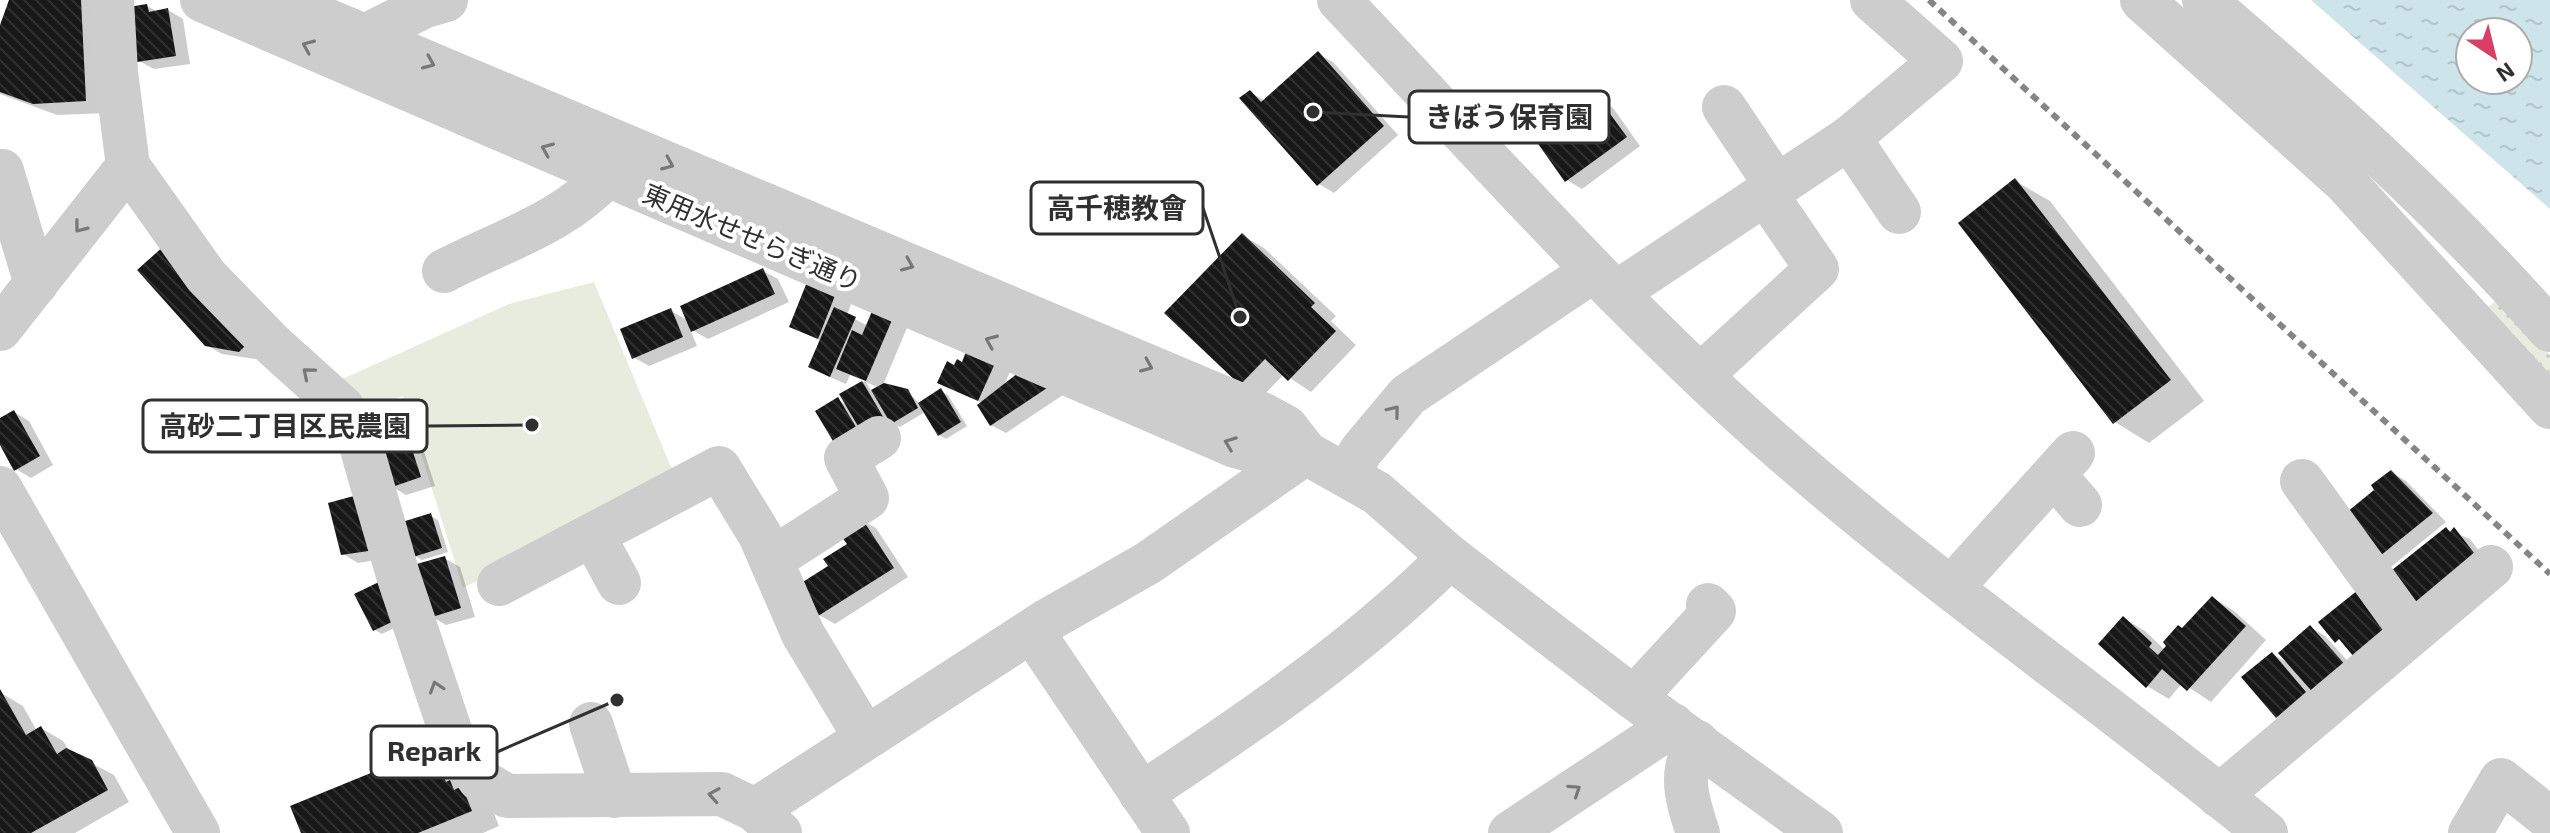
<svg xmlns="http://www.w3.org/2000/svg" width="2550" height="833" font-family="'Exo 2','Noto Sans JP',sans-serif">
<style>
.grass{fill:url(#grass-dots)}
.garden{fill:#e8ecde}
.water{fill:url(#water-ripples);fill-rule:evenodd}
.shadow{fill:#0003;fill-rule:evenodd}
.building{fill:url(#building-back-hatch)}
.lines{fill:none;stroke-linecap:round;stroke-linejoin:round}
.minor{stroke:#cdcdcd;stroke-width:44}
.rail{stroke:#858585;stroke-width:6;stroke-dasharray:8 6;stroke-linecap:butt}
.oneway{stroke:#777}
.labels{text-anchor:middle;stroke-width:8;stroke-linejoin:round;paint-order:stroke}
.street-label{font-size:26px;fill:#303030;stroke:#fff}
.leader{fill:none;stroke:#303030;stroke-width:3}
.callout-dot{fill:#303030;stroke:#fff;stroke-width:3}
.callout{fill:#fff;stroke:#303030;stroke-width:3}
.callout-label{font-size:28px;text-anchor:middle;font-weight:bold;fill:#303030}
</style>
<defs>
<pattern id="grass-dots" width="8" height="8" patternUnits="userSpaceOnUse" patternTransform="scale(2)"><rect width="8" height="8" fill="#e8ecde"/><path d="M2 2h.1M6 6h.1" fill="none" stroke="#c7cbbf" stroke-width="1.8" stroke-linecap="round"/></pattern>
<pattern id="water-ripples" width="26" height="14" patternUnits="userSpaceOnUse" patternTransform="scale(2)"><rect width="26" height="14" fill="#cce4ea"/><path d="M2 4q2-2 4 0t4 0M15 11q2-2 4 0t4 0" fill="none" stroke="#b0c4c9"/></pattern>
<pattern id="building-back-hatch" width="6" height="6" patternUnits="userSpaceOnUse" patternTransform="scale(2)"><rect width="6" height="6" fill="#171717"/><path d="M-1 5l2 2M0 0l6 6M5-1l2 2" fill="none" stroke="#303030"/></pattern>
</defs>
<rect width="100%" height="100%" fill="#fff"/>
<!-- grass -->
<polygon class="grass" points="2499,298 2550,355 2550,390 2487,308"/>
<!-- garden -->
<polygon class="garden" points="594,282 676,479 463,588 403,396 361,410 338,381 509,304"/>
<!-- water -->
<path class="water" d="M2311,0h239v209zM2470,32h48v48h-48z"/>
<!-- shadow -->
<g class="shadow">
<polygon points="11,0 102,0 107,113 57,115 0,94 0,31"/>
<polygon points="147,6 158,12 168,10 183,19 190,64 154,69 139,61"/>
<polygon points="1318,54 1333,62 1398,135 1334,193 1319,184 1250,92 1265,101"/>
<polygon points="1598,99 1613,108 1640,146 1582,189 1567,180"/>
<polygon points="2015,181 2050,201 2204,401 2149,443 2115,422"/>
<polygon points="1242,235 1264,248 1336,316 1331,321 1356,345 1311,392 1284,374 1263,396 1241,383"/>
<polygon points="180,257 264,351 255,359 222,354 206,345"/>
<polygon points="763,271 778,279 789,302 708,339 690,329 697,346 649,366 633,357 671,311 689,321"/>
<path d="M808,284l43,20 -4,11 21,11 8,-19 33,16 -26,62 24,6 13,13 21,-13 7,4 19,31 -21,13 -7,-4 -14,-23 -25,15 -7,-4 -49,25 -6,-48 10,6 -6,-11 23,-14 -15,-6 -4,9 -21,-9 -4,-34 -29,-15zM866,382l14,6 -8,4z"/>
<polygon points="995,363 1010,372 1003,387 1024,371 1063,395 1006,433 991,425 982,403 940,382 955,367"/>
<polygon points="398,408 413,417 435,486 406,495 391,486"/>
<polygon points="14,412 29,421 53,465 31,478 16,469 0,441 0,420"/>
<polygon points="2391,472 2406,481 2446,522 2391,567 2376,558 2377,490"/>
<polygon points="330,505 389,558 358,563 343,554"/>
<polygon points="431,516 438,520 448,552 422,560 415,556"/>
<polygon points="861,520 876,528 908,577 835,624 819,615 830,567 849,545"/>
<polygon points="2446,529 2470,539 2492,568 2424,606"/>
<polygon points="444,558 460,567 475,617 446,625 431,616"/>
<polygon points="379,584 404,623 382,634 375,630"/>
<polygon points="2213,598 2234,611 2266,640 2211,702 2182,683 2169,699 2147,686 2123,618 2145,631 2165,650"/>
<polygon points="2310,627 2325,636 2362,677 2292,725 2277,717 2272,654 2290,664"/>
<polygon points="1,693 23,706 37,731 41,728 63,741 70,752 114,775 129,802 75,833 0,833"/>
<polygon points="432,750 460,766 490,804 499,826 483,833 303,833"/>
</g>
<!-- building -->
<g class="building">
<polygon points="9,0 81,0 86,101 33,104 0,92 0,25"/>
<polygon points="147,4 149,12 168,8 176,56 137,62 128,7"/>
<polygon points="1318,51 1384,126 1317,186 1239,98 1250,90 1261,102"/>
<polygon points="1597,96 1627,137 1565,182 1536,141"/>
<polygon points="2015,178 2171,380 2113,424 1958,223"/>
<polygon points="1242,233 1315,303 1311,307 1336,331 1288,381 1265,359 1240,385 1164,313"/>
<polygon points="165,245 250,341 239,352 205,346 137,270"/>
<polygon points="763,268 775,294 691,332 680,306"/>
<polygon points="807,282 836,293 818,339 789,327"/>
<polygon points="875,304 895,313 866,381 836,369 852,330 862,335"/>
<polygon points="834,307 856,317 830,377 808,367"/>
<polygon points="671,308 683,337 632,359 620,329"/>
<polygon points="967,349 996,361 978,401 937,383 947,361 954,365 957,359 962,362"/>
<polygon points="1023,369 1050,386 990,426 977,405"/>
<polygon points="862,381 885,420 862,433 839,394"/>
<polygon points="884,383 908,389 918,408 891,424 871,390"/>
<polygon points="941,388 961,422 938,436 918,403"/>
<polygon points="838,397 859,432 836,446 815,411"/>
<polygon points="398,406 421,477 389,488 366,416"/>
<polygon points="14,410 40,456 14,471 0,445 0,418"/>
<polygon points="2391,470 2433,513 2375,560 2341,517 2374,490 2371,485"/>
<polygon points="361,494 375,550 341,555 328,503"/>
<polygon points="431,513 442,548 413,557 402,522"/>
<polygon points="861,517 894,568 818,616 798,585 828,566 823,559 847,544 838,532"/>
<polygon points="2446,527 2450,532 2454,527 2478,558 2420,604 2406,598 2387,574"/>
<polygon points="445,556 461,608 429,618 413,565"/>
<polygon points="379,582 398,619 373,631 354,594"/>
<polygon points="2358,590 2392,631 2354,657 2339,639 2335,643 2318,622"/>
<polygon points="2212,596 2246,626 2187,691 2162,669 2146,688 2098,644 2123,616 2152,643 2149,647 2158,655 2166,646 2163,642 2178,625 2182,628"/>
<polygon points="2310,625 2348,668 2316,696 2278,653"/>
<polygon points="2272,652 2306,692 2276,718 2241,677"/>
<polygon points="0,689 26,735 41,726 57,754 66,748 92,760 108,790 31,833 0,833"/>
<polygon points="432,748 446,782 450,780 454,790 462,786 472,811 418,833 301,833 290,806"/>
</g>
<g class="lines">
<!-- minor -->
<g class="minor">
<polyline points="112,0 116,72 128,166 206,276 271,343 343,408 357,432 398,575 451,733 459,752 480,780 507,796 722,794 755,810 780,833"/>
<polyline points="202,0 1235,446 1265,454 1306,453"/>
<polyline points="279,0 1264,415 1286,427 1306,453 1377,493 1450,557 1634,698 1821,833"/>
<path d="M1339,0c141,149 277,303 430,439 158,140 334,260 497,394"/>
<polyline points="2142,0 2344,181 2550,407"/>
<path d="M2204,0c121,103 241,210 346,330"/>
<polyline points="365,36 425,6 446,0"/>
<polyline points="1724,107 1776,185"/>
<polyline points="1849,138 1899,212"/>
<polyline points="2,171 36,284"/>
<path d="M444,271c57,-30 119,-47 163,-96"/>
<polyline points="1616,293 1849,138 1941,61 1872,0"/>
<polyline points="0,329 128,166"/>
<polyline points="1701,375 1817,269 1765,193"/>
<polyline points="1348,473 1361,451 1408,395 1593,271"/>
<polyline points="2054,475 2080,505"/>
<polyline points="2302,481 2412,633"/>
<polyline points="0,488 198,833"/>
<polyline points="593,535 619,583"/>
<polyline points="771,560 867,498 846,458 879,438"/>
<polyline points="499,584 719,468 760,535 803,634 865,737"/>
<polyline points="1952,587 2073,453"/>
<polyline points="1032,631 1168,833"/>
<polyline points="1634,698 1714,611 1708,605"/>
<polyline points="591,724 615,796"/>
<path d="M1697,742c-19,31 -10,58 1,91"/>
<path d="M1141,794c108,-71 218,-146 309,-237"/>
<polyline points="2219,796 2491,567"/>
<polyline points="755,810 1048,620 1148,563 1306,453"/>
<polyline points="1510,833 1673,725"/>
<polyline points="2470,833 2501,780 2550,819"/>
</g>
<!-- rail -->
<polyline class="rail" points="1929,0 2550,574"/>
</g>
<!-- one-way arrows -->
<defs><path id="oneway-chevron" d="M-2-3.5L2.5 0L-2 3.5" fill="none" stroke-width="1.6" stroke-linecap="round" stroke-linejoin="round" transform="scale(2)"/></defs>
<g class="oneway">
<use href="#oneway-chevron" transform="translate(308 46) rotate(-157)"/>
<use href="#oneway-chevron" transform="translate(429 63) rotate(23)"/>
<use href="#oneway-chevron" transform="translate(547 149) rotate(-157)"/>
<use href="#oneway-chevron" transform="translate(668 164) rotate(23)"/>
<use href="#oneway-chevron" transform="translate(80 227) rotate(128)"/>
<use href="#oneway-chevron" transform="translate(908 265) rotate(23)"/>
<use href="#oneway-chevron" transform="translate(991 341) rotate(-157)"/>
<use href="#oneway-chevron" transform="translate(1147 366) rotate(23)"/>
<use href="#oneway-chevron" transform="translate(308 373) rotate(-140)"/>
<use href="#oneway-chevron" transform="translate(1394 411) rotate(-51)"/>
<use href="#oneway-chevron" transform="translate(1230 443) rotate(-159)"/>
<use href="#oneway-chevron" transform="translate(436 687) rotate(-108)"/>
<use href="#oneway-chevron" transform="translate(1575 790) rotate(-33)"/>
<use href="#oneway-chevron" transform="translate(714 795) rotate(-171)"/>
</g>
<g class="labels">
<!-- street labels -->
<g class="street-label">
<text transform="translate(752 238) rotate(23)" y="9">東用水せせらぎ通り</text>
</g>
</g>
<!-- callouts -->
<path class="leader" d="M1313 112L1409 117M1240 317L1203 208M532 425L427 426M617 700L497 752"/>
<g class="callout-dot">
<circle cx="1313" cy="112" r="8"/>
<circle cx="1240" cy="317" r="8"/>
<circle cx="532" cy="425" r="8"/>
<circle cx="617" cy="700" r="8"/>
</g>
<g class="callout">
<rect x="1409" y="91" width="200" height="52" rx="8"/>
<rect x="1031" y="182" width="172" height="52" rx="8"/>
<rect x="143" y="400" width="284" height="52" rx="8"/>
<rect x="371" y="726" width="126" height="52" rx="8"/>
</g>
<g class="callout-label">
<text x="1509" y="127">きぼう保育園</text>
<text x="1117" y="218">高千穂教會</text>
<text x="285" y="436">高砂二丁目区民農園</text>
<text x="434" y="761">Repark</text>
</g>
<!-- north arrow -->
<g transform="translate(2494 56) rotate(145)"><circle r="38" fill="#ffffff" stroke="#acacac" stroke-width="2"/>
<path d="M0-6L14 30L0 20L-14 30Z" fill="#da3e64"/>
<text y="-12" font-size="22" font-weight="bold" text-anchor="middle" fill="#303030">N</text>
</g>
</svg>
